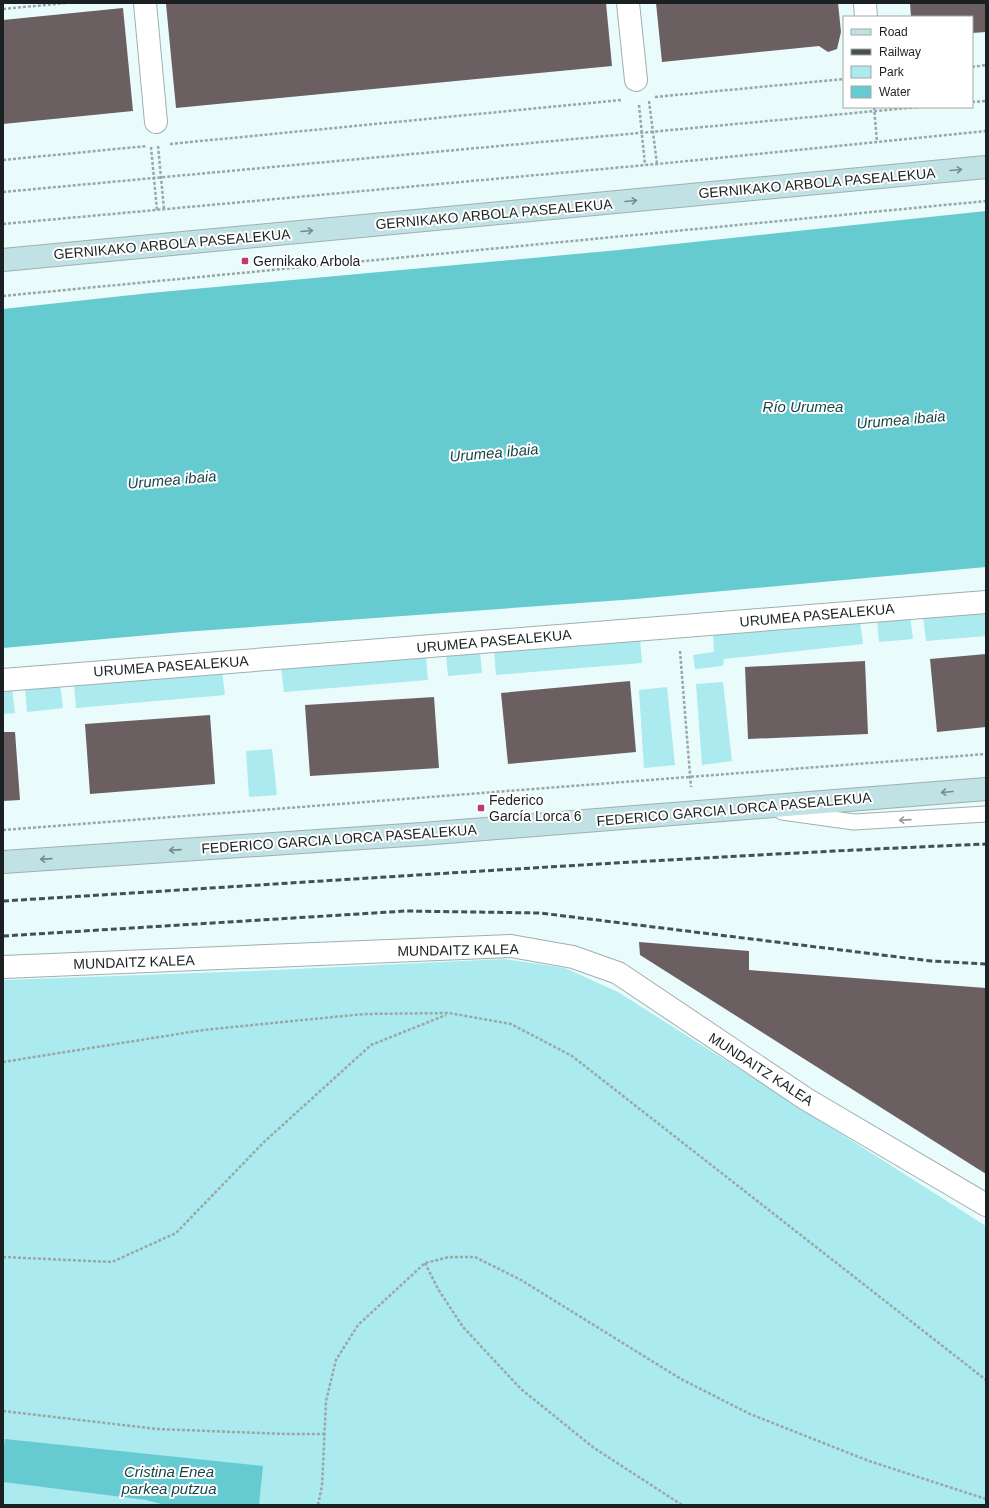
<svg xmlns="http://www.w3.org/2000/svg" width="989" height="1508" font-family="Helvetica,sans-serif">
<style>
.green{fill:#abeaee}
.water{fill:#65cbd1}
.building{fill:#6c5f62}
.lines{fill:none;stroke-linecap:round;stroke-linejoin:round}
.service-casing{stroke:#9fafb0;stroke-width:17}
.pedestrian-casing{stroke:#9fafb0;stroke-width:24}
.minor-casing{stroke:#9fafb0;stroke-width:24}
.secondary-casing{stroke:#9fafb0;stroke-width:24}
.path{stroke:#9aa7a7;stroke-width:2.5;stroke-dasharray:3 2;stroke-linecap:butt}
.service{stroke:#fff;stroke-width:15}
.pedestrian{stroke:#fff;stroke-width:22}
.minor{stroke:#fff;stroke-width:22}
.secondary{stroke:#c1e2e4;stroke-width:22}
.rail{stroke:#474f50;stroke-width:3;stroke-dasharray:6 3;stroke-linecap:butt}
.oneway{stroke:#768b8d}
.oneway2{stroke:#989b9c}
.poi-dot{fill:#c13771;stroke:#fff;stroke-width:1.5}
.labels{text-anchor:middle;stroke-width:4;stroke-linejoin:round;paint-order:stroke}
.street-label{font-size:14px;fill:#1b2122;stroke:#fff}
.poi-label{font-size:14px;fill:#1b2122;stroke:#fff;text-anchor:start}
.water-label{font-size:15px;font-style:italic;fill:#174649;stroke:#fff}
</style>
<rect width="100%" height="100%" fill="#e9fbfb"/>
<!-- green -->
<g class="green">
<polygon points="986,611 986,636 926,641 923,616"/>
<polygon points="910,616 913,639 879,642 877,619"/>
<polygon points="860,621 863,644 724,659 723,666 695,669 693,655 714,652 713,633"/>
<polygon points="640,639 642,663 496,675 494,650"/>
<polygon points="480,651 482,673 448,676 446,654"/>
<polygon points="426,656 428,680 284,692 281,667"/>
<polygon points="222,671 225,695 76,708 74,683"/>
<polygon points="723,682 732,761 702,765 696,684"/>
<polygon points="60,683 63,708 27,712 25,687"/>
<polygon points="667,687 675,765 644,768 639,690"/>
<polygon points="3,688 12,688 15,713 3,714"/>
<polygon points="272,749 277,795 249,797 246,751"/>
<polygon points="504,959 565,968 618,992 986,1226 986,1505 3,1505 3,980 253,971"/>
</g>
<!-- water -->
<g class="water">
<polygon points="986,211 986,567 636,599 183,632 3,648 3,309 150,293 619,250"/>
<polygon points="5,1439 263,1466 259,1505 165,1505 146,1500 3,1482 3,1451"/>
</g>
<!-- building -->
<g class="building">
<polygon points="175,3 606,3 612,66 176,108 166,4"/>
<polygon points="656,3 838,3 841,32 837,49 828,52 819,46 662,62"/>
<polygon points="910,3 986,3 986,32 972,33 972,17 911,17"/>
<polygon points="123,8 133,111 3,124 3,20"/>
<polygon points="986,654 986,727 937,732 930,659"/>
<polygon points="865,661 868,734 748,739 745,667"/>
<polygon points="630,681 636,752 508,764 501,693"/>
<polygon points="434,697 439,768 310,776 305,705"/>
<polygon points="210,715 215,784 90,794 85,724"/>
<polygon points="3,732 15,732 20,800 3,801"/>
<polygon points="639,942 749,951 749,970 986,988 986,1174 640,955"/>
</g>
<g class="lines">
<!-- service casing -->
<g class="service-casing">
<polyline id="service" points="782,812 854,822 986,814"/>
</g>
<!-- pedestrian casing -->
<g class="pedestrian-casing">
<polyline id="pedestrian" points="3,680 986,602"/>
</g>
<!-- minor casing -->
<g class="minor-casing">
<g id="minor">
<polyline points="145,3 156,122"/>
<polyline points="628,3 636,80"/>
<polyline points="865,3 866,17"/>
<polyline points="3,967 511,946 573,957 618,973 806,1099 986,1205"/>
</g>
</g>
<!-- secondary casing -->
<g class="secondary-casing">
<g id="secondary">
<polyline points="3,260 986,167"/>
<polyline points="3,862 422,834 986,789"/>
</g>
</g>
<!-- path -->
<g class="path">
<polyline points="3,9 66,3"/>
<polyline points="972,67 986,65"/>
<polyline points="655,97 844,79"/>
<polyline points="649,101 657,164"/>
<polyline points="972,102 986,101"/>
<polyline points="639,105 645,165"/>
<polyline points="874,107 877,142"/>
<polyline points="170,144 621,100"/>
<polyline points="158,146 164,209"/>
<polyline points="151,147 157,210"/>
<polyline points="3,160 147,146"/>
<polyline points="3,192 919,107"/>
<polyline points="3,224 657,164 986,131"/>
<polyline points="3,296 986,201"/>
<polyline points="680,651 691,787"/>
<polyline points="3,830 986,754"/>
<polyline points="3,1062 203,1030 364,1014 449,1013 511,1024 572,1056 986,1380"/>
<polyline points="3,1257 112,1262 176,1233 264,1142 371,1045 446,1015"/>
<polyline points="425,1263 438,1289 463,1327 521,1389 594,1448 682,1505"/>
<polyline points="3,1411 157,1429 286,1434 326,1434"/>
<polyline points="318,1505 322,1486 326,1401 336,1360 358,1325 425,1263 449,1257 475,1257 521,1280 681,1379 750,1414 869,1461 986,1499"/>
</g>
<!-- service -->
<use href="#service" class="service"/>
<!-- pedestrian -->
<use href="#pedestrian" class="pedestrian"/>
<!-- minor -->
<use href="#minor" class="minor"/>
<!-- secondary -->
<use href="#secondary" class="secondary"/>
<!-- rail -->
<g class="rail">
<path d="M3,901c328,-20 655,-43 983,-57"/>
<polyline points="3,936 406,911 540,913 931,961 986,964"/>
</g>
</g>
<!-- one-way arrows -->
<defs><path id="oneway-shaft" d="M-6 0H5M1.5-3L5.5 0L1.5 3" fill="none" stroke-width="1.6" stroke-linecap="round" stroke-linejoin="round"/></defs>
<g class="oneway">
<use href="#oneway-shaft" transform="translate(956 170) rotate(-5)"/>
<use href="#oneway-shaft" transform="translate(631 201) rotate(-5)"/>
<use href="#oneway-shaft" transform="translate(307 231) rotate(-5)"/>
<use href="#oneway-shaft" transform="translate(947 792) rotate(175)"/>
<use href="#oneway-shaft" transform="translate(175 850) rotate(176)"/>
<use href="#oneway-shaft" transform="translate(46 859) rotate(176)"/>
</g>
<use class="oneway2" href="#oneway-shaft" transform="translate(905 820) rotate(176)"/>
<!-- markers -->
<g class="poi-dot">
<rect x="241" y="257" width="8" height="8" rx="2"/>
<rect x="477" y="804" width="8" height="8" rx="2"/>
</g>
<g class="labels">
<!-- street labels -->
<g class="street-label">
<text transform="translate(817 183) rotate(-5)" y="5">GERNIKAKO ARBOLA PASEALEKUA</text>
<text transform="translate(494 214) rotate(-5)" y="5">GERNIKAKO ARBOLA PASEALEKUA</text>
<text transform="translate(172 244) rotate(-5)" y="5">GERNIKAKO ARBOLA PASEALEKUA</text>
<text transform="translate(817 615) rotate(-5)" y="5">URUMEA PASEALEKUA</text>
<text transform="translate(494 641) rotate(-5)" y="5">URUMEA PASEALEKUA</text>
<text transform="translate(171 666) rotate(-4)" y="5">URUMEA PASEALEKUA</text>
<text transform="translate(734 809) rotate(-5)" y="5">FEDERICO GARCIA LORCA PASEALEKUA</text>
<text transform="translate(339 839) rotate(-4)" y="5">FEDERICO GARCIA LORCA PASEALEKUA</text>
<text transform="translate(458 950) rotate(-1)" y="5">MUNDAITZ KALEA</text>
<text transform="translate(134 962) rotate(-2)" y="5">MUNDAITZ KALEA</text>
<text transform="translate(761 1069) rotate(33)" y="5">MUNDAITZ KALEA</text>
</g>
<!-- poi labels -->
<g class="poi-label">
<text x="253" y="266">Gernikako Arbola</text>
<text x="489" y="805">Federico<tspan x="489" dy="16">García Lorca 6</tspan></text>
</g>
<!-- water labels -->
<g class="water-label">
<text x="803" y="412">Río Urumea</text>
<text transform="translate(901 420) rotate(-5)" y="5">Urumea ibaia</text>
<text transform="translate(494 453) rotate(-5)" y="5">Urumea ibaia</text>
<text transform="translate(172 480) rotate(-5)" y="5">Urumea ibaia</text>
<text x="169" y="1477">Cristina Enea<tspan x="169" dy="17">parkea putzua</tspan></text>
</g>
</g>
<!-- border -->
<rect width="989" height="1508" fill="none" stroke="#1b2122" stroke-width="8"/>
<!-- legend -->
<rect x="843" y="16" width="130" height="92" fill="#ffffff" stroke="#a4a6a7"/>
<rect x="851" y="29" width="20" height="6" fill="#c1e2e4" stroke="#a4a6a7"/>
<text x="879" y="36" font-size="12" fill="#1b2122">Road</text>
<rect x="851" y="49" width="20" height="6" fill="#474f50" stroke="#a4a6a7"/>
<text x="879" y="56" font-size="12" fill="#1b2122">Railway</text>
<rect x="851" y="66" width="20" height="12" fill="#abeaee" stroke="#a4a6a7"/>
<text x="879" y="76" font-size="12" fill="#1b2122">Park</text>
<rect x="851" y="86" width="20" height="12" fill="#65cbd1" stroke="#a4a6a7"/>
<text x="879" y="96" font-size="12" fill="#1b2122">Water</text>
</svg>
